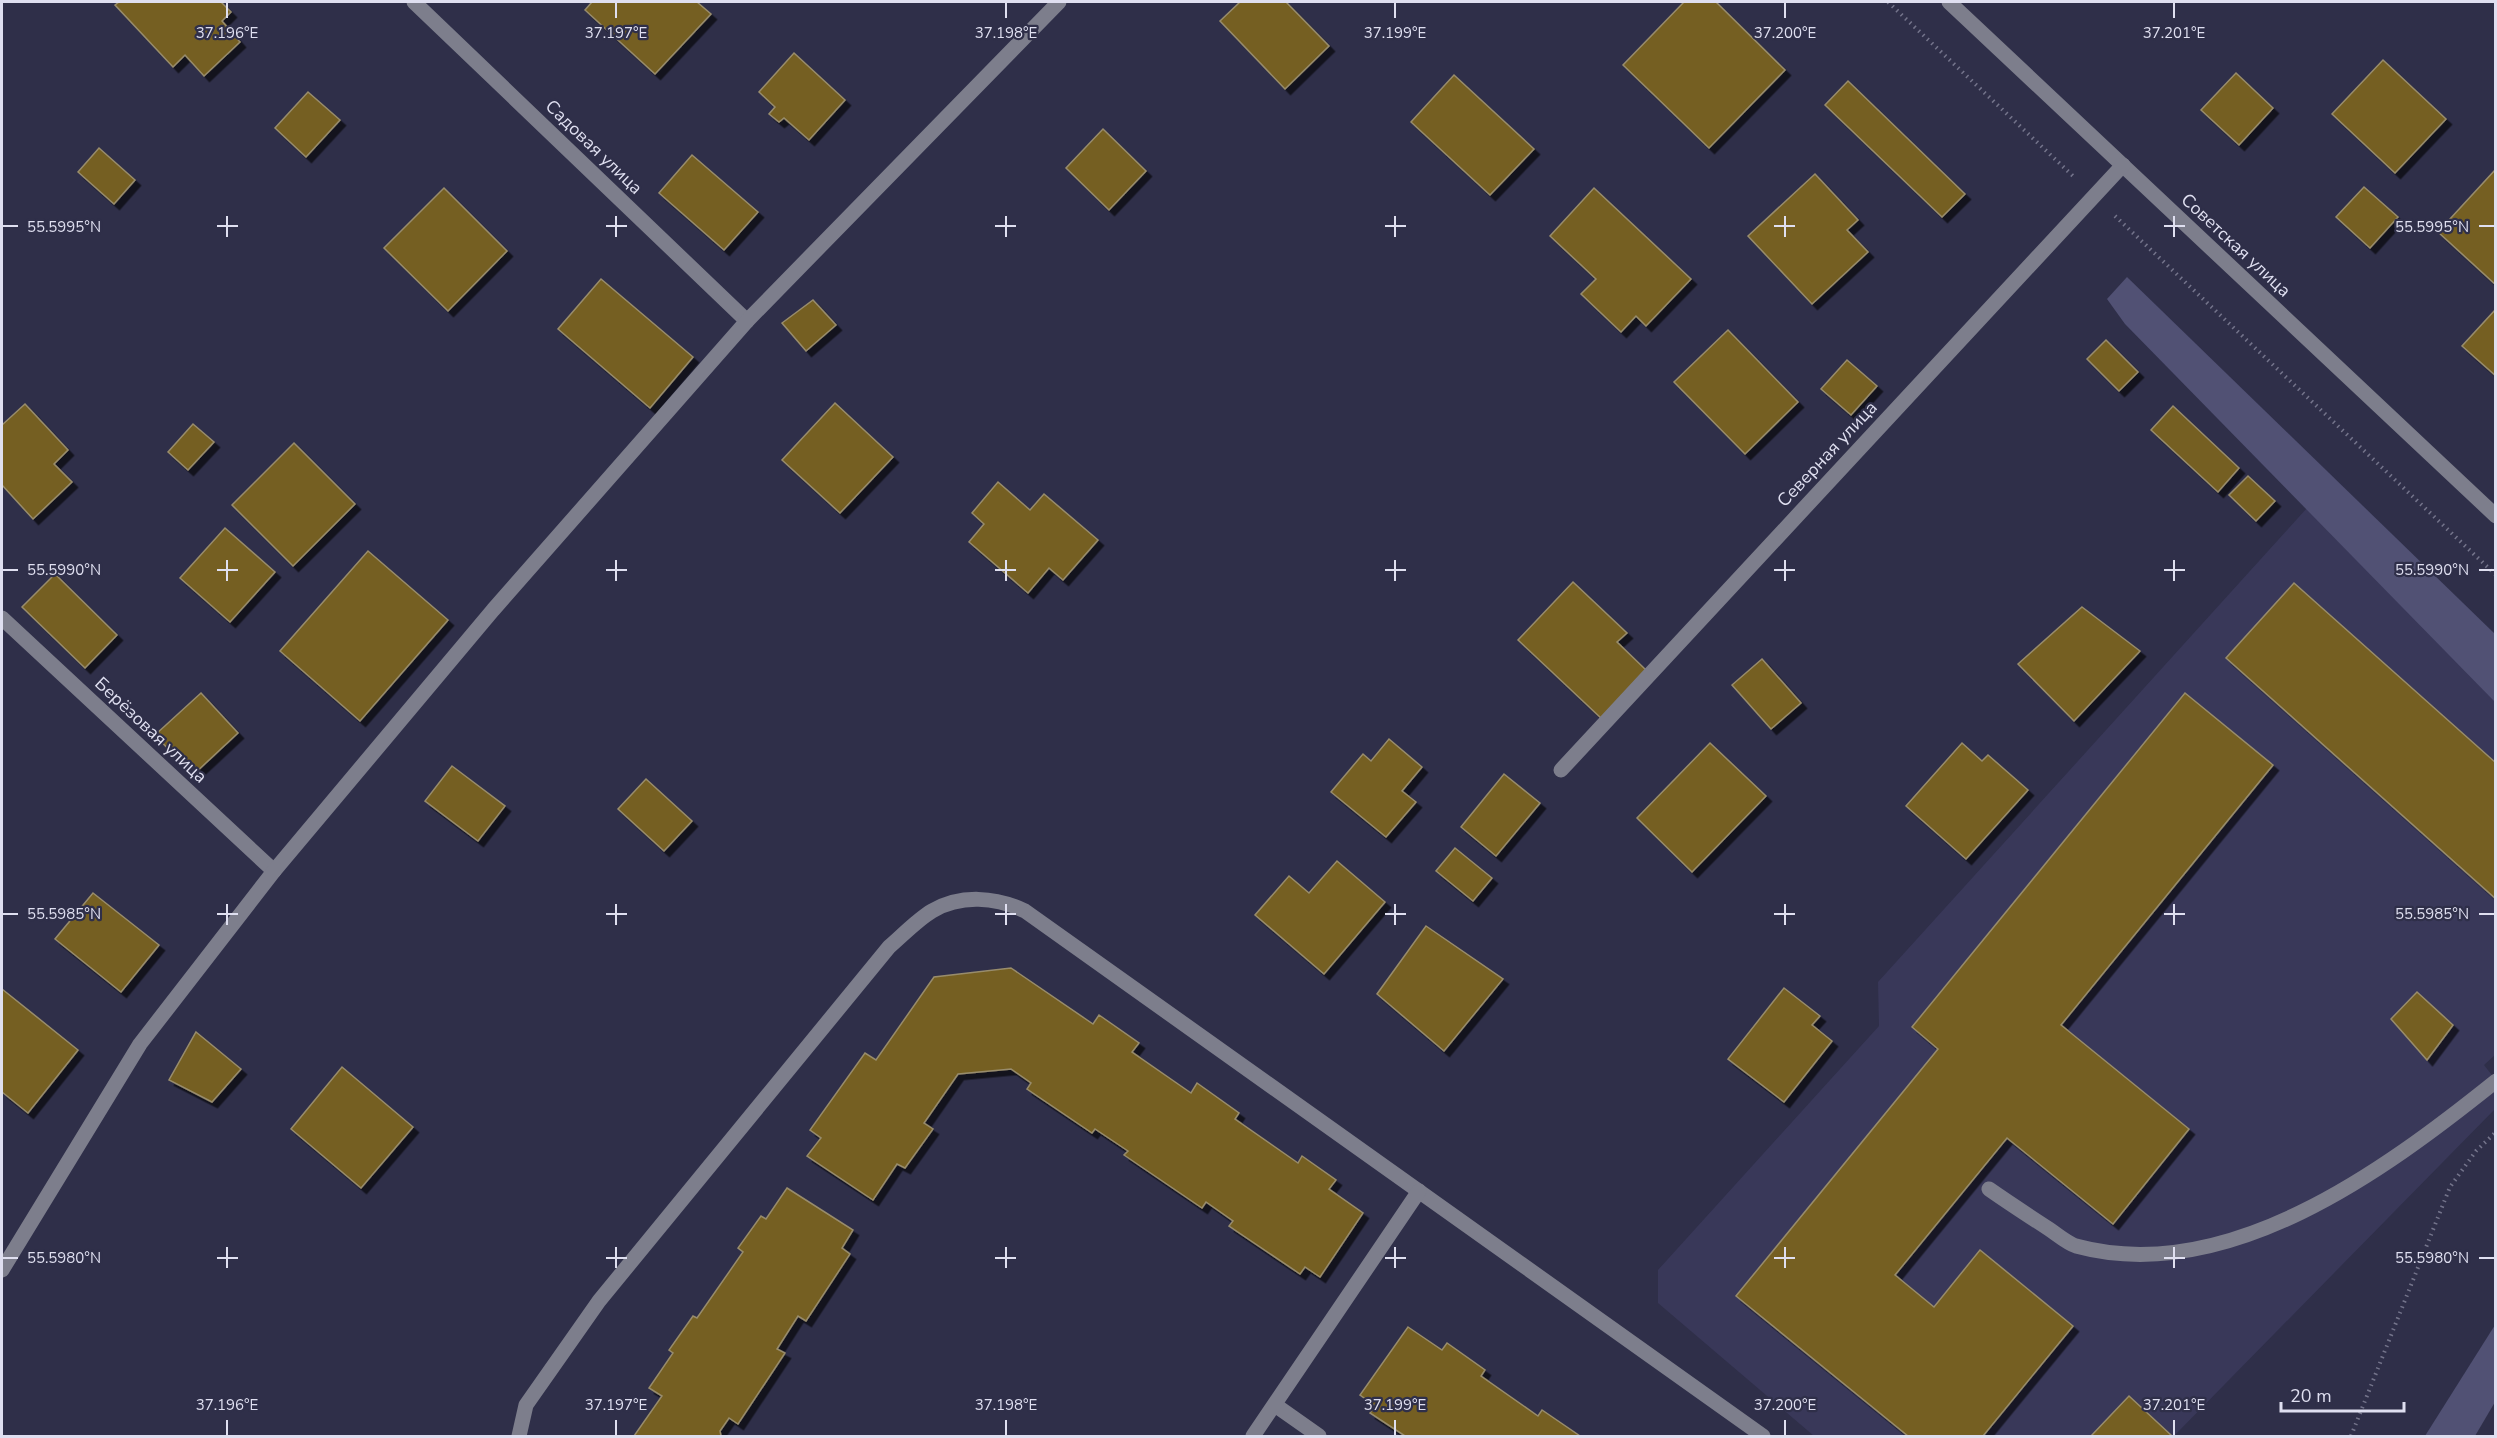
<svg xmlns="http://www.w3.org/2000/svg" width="2497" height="1438" font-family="'Nunito Sans',sans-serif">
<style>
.built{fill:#393859}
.green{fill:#515174}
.building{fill:#755f20;stroke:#988c6c;stroke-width:1.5;filter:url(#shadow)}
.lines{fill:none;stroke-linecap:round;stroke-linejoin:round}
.path{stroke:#74748b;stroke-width:4;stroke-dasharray:1.5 4.5;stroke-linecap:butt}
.minor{stroke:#7d7e8c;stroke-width:15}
.ticks{fill:none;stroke:#dfdff0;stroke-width:2}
.labels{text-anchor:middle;stroke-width:4.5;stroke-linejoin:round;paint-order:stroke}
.street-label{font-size:18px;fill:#dfdff0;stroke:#2f2f49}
.ticks-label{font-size:15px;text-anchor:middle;fill:#dfdff0;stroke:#2f2f49;stroke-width:4.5;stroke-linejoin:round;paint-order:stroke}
</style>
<defs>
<filter id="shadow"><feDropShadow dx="5.5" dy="5.5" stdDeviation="0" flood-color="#0009"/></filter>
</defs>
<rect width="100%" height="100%" fill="#2f2f49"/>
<!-- built -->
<polygon class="built" points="2307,508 2495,691 2496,1054 2484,1065 2495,1079 2495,1109 2174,1436 1814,1436 1658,1303 1658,1270 1879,1026 1878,982"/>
<!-- green -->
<g class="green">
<polygon points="2127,277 2495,634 2495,702 2125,324 2107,299"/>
<polygon points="2495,1325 2495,1402 2475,1436 2425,1436"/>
</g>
<!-- building -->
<g class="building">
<polygon points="119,2 221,2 231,12 222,21 240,42 204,76 185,55 173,67 115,5"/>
<polygon points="592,2 697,2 711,14 655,74 585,10"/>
<polygon points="1240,2 1286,2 1329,46 1285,89 1220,21"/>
<polygon points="1684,2 1716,2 1785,70 1709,148 1623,65"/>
<polygon points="794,53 845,100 809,140 784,118 779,122 769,114 775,107 759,92"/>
<polygon points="2383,60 2446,119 2395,173 2332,114"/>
<polygon points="2236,73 2273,108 2239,145 2201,110"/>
<polygon points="1454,75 1534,149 1490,195 1411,122"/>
<polygon points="1848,81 1965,194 1942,217 1825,105"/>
<polygon points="308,92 340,120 306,157 275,128"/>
<polygon points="1103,129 1146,171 1109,210 1066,168"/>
<polygon points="99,148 135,180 114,204 78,172"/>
<polygon points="692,155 758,212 724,250 659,193"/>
<polygon points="2496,169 2496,285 2438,232"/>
<polygon points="1815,174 1858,220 1847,230 1868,252 1812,304 1748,236"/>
<polygon points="2364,187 2398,217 2370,248 2336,217"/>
<polygon points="444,188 507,251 448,311 384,248"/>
<polygon points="1594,188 1691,279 1646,326 1636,316 1621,332 1581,294 1596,279 1550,236"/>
<polygon points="601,279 693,357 650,408 558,329"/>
<polygon points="813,300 836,325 806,351 782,323"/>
<polygon points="2496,309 2496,376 2462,346"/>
<polygon points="1728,330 1798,402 1745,454 1674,382"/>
<polygon points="2106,340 2138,372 2119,391 2087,359"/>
<polygon points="1847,360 1877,386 1851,415 1821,389"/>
<polygon points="835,403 893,457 840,513 782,460"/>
<polygon points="25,404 68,450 54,464 72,482 33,519 2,485 2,425"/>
<polygon points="2173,406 2239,468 2218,492 2151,430"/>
<polygon points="193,424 214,442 188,470 168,452"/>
<polygon points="294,443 355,504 293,566 232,505"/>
<polygon points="2248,476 2275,501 2256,521 2229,495"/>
<polygon points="998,482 1030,510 1044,494 1098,540 1063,580 1049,568 1028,593 969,542 984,524 972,513"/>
<polygon points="225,528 275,572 230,622 180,578"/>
<polygon points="368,551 448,620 360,721 280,651"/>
<polygon points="55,574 117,635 85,668 22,607"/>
<polygon points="1573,582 1627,633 1617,642 1647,671 1602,719 1518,640"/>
<polygon points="2294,583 2496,763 2496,899 2226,658"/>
<polygon points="2082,607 2140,651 2074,721 2018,664"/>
<polygon points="1762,659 1801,703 1771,729 1732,685"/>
<polygon points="201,693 238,733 193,775 155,735"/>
<polygon points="2185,693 2273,765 2061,1025 2189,1129 2113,1224 2007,1138 1895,1275 1934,1307 1980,1250 2073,1326 1983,1436 1908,1436 1736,1296 1938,1049 1912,1027"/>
<polygon points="1389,739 1422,767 1402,791 1416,802 1386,837 1331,792 1363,754 1371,761"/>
<polygon points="1710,743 1766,796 1692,872 1637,818"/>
<polygon points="1962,743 1982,761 1988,755 2028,790 1966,859 1906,806"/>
<polygon points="452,766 505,806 478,841 425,801"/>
<polygon points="1504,774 1540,803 1496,856 1461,827"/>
<polygon points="646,779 692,821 664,851 618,809"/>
<polygon points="1455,848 1492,878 1473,901 1436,871"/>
<polygon points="1337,861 1385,902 1324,974 1255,915 1289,876 1309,893"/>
<polygon points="93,893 159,945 121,992 55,939"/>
<polygon points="1426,926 1503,979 1444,1051 1377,994"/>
<polygon points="1011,968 1093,1024 1099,1015 1139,1043 1132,1052 1191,1093 1197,1083 1239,1113 1235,1119 1298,1163 1302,1156 1336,1180 1329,1189 1363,1213 1320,1277 1305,1267 1300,1274 1229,1226 1233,1221 1206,1202 1202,1208 1124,1155 1128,1151 1095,1129 1092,1133 1027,1089 1031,1083 1011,1069 958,1074 924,1123 933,1129 905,1168 897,1164 873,1200 807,1156 821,1138 810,1130 865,1053 876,1060 934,977"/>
<polygon points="1784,988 1820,1016 1812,1025 1832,1041 1784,1102 1728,1059"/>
<polygon points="2,989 78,1050 28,1113 2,1092"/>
<polygon points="2417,992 2453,1025 2427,1060 2391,1019"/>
<polygon points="196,1032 241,1069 212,1102 169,1080"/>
<polygon points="342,1067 413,1127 361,1188 291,1129"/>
<polygon points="787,1188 853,1230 842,1248 850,1254 806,1321 798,1316 777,1349 785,1353 738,1424 729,1418 720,1431 721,1436 634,1436 662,1396 649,1388 673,1353 669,1350 693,1316 697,1318 743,1252 738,1248 761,1216 766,1219"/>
<polygon points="1408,1327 1442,1350 1447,1343 1485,1370 1481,1376 1538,1416 1542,1410 1580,1436 1405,1436 1370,1413 1375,1406 1360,1395"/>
<polygon points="2129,1396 2171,1435 2169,1436 2091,1436"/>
</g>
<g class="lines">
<!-- path -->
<g class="path">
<polyline points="1888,2 2073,176"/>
<polyline points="2115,216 2496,575"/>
<polyline points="2351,1436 2450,1187 2476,1151 2496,1132"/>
</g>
<!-- minor -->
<g class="minor">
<polyline points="414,2 747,321"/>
<polyline points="1949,2 2496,516"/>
<polyline points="2,618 274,871"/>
<polyline points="1561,770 2123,165"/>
<path d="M1989,1189c20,14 40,27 60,40 9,6 18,14 27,17 151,41 309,-76 420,-165"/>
<polyline points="2,1270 140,1044 274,871 493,610 747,321 1059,2"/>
<polyline points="1275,1405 1319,1436"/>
<path d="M519,1436l7,-31 73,-104 290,-354c14,-12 28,-27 43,-36 29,-17 64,-14 93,0l738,525"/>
<polyline points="1253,1436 1419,1191"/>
</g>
</g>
<!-- ticks -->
<path class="ticks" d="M227,3v15M616,3v15M1006,3v15M1395,3v15M1785,3v15M2174,3v15M227,216v21M616,216v21M1006,216v21M1395,216v21M1785,216v21M2174,216v21M3,226h15M217,226h21M606,226h21M995,226h21M1385,226h21M1774,226h21M2164,226h21M2479,226h15M227,560v21M616,560v21M1006,560v21M1395,560v21M1785,560v21M2174,560v21M3,570h15M217,570h21M606,570h21M995,570h21M1385,570h21M1774,570h21M2164,570h21M2479,570h15M227,904v21M616,904v21M1006,904v21M1395,904v21M1785,904v21M2174,904v21M3,914h15M217,914h21M606,914h21M995,914h21M1385,914h21M1774,914h21M2164,914h21M2479,914h15M227,1247v21M616,1247v21M1006,1247v21M1395,1247v21M1785,1247v21M2174,1247v21M3,1258h15M217,1258h21M606,1258h21M995,1258h21M1385,1258h21M1774,1258h21M2164,1258h21M2479,1258h15M227,1420v15M616,1420v15M1006,1420v15M1395,1420v15M1785,1420v15M2174,1420v15"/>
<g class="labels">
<!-- street labels -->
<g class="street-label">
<text transform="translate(594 147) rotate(44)" y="6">Садовая улица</text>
<text transform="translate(2236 245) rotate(43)" y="6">Советская улица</text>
<text transform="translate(1827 454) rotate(-47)" y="6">Северная улица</text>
<text transform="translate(151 730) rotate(43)" y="6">Берёзовая улица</text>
</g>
</g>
<g class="ticks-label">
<text x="227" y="38">37.196°E</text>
<text x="616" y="38">37.197°E</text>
<text x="1006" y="38">37.198°E</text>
<text x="1395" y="38">37.199°E</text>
<text x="1785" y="38">37.200°E</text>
<text x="2174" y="38">37.201°E</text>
<text x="64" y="232">55.5995°N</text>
<text x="2432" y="232">55.5995°N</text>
<text x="64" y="575">55.5990°N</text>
<text x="2432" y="575">55.5990°N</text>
<text x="64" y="919">55.5985°N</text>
<text x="2432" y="919">55.5985°N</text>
<text x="64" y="1263">55.5980°N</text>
<text x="2432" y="1263">55.5980°N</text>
<text x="227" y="1410">37.196°E</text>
<text x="616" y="1410">37.197°E</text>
<text x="1006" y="1410">37.198°E</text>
<text x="1395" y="1410">37.199°E</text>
<text x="1785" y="1410">37.200°E</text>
<text x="2174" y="1410">37.201°E</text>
</g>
<!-- border -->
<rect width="2497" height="1438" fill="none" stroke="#dfdff0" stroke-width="6"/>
<!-- scale -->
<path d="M2281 1402v9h123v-9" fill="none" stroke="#dfdff0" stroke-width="3"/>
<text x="2290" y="1402" font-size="18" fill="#dfdff0" stroke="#2f2f49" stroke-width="4.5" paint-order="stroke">20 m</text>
</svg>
